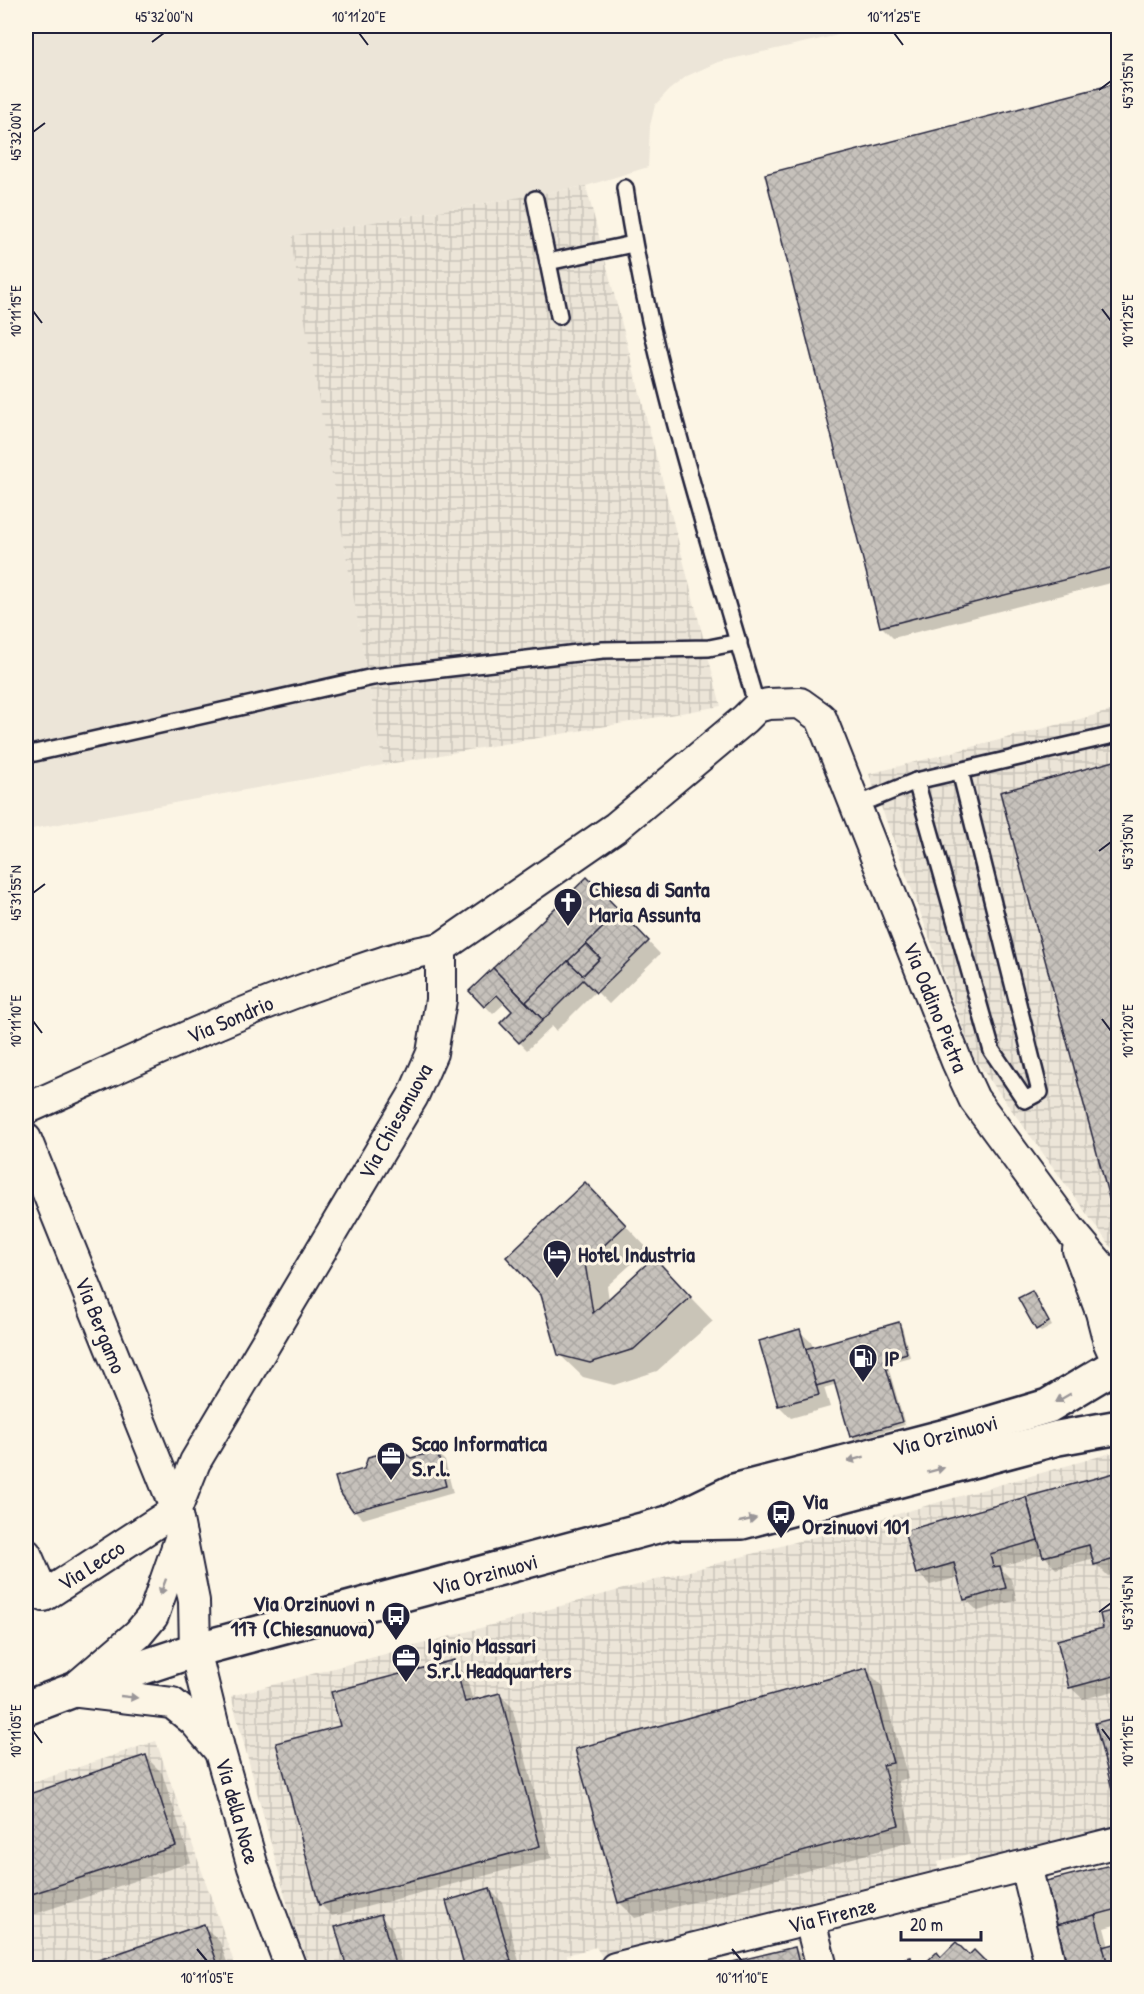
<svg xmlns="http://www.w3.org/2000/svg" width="1144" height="1994" font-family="'Patrick Hand',sans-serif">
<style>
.built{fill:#ece5d8}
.industrial{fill:url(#industrial-grid)}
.shadow{fill:#0003;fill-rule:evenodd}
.building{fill:url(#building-cross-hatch);stroke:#22223b;stroke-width:1.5}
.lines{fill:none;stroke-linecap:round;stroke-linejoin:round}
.service-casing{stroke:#22223b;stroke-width:20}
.minor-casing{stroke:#22223b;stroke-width:34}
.secondary-casing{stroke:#22223b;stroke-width:38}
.service{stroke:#fcf5e5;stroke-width:15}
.minor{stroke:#fcf5e5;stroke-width:30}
.secondary{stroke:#fcf5e5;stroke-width:33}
.oneway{fill:#9a9698}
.ticks{fill:none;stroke:#22223b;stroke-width:2}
.labels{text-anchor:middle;stroke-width:6;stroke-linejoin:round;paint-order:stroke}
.poi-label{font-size:22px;font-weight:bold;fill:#22223b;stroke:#fcf5e5;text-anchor:start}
.street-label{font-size:22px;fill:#22223b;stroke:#fcf5e5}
.neatline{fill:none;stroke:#22223b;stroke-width:2}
.ticks-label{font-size:15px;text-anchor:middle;fill:#22223b}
</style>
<defs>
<pattern id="industrial-grid" width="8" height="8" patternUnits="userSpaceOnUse" patternTransform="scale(1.5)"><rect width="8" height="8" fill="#ece5d8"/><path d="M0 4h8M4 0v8" fill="none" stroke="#cac4ba"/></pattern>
<pattern id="building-cross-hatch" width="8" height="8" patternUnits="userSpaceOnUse" patternTransform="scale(1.5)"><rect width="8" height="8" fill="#c6c1bb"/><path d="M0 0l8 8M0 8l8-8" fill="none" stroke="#aaa6a2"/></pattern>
</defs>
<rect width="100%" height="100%" fill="#fcf5e5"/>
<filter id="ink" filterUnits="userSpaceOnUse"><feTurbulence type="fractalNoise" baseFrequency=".0167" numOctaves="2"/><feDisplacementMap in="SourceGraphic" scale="12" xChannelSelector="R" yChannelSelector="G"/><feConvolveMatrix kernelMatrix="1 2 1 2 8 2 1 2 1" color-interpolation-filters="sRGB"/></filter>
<g filter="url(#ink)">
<!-- built -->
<polygon class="built" points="26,26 878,26 718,62 687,76 669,90 655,105 650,126 648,167 586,186 291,236 383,765 26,830"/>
<!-- industrial -->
<g class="industrial">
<polygon points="586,186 721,706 383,765 290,236"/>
<polygon points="1118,709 1118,1257 974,1058 869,774"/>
<polygon points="1118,1451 1118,1828 973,1867 968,1854 938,1862 937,1876 604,1960 596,1947 567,1955 569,1968 310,1968 292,1921 231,1696 880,1519"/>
<polygon points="156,1741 236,1968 26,1968 26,1785"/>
</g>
<!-- shadow -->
<g class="shadow">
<polygon points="1118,85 1118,581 893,638 881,626 767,175"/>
<polygon points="1118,761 1118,1205 1111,1197 1002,793"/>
<polygon points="587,879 660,954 609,1004 596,991 556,1031 552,1026 527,1050 502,1024 515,1011 506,1002 493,1014 471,991"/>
<polygon points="608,1207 648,1249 607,1286 609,1300 654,1259 713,1321 657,1371 614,1385 583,1377 559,1354 542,1295"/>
<polygon points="1035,1297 1052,1326 1041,1332 1037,1329"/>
<polygon points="898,1324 902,1327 910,1357 887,1363 905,1425 855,1440 851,1436 837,1384 824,1388 830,1407 791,1418 779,1406 799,1331 812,1343 813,1348"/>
<polygon points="437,1453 445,1461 453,1493 363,1519 354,1510 411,1460"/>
<polygon points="1117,1473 1118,1573 1108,1576 1096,1564 1094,1558 1056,1569 1043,1554 1001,1566 1002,1570 1011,1579 1017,1600 978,1611 965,1599 959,1577 930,1585 918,1573 906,1532"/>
<polygon points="1118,1610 1118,1690 1083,1699 1070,1687 1105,1630 1101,1615"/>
<path d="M453,1662l12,12 8,27 27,-6 12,12 40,151 -220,58 -12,-12 22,-177zM456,1674h3l9,35h-3z"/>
<polygon points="866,1670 882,1686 908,1778 898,1781 914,1841 635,1918 619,1902"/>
<polygon points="1118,1719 1118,1806 1097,1724"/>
<polygon points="146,1757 162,1773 191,1862 26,1917 26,1796"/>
<polygon points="1114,1865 1118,1870 1118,1924 1104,1928 1109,1947 1118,1945 1118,1968 1069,1968 1059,1926"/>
<polygon points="490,1890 502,1902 521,1968 467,1968 448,1902"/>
<polygon points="380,1916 392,1928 403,1968 348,1968 337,1928"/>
<polygon points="204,1926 220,1942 229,1968 79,1968"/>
<polygon points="794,1948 802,1956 805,1968 731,1968 730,1964"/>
<polygon points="974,1952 990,1968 892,1968 891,1963 910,1958 917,1966 942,1958 969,1957"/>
</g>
<!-- building -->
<g class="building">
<polygon points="1118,83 1118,566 880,627 765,174"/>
<polygon points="1118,760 1118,1196 1109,1198 1000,792"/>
<polygon points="587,877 620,911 526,1002 493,968"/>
<polygon points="620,911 649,941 596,993 583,980 543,1020 526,1002 568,961 583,975 600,958 586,944"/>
<polygon points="586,944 600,958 583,975 568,961"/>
<polygon points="493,968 543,1020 519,1043 500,1023 512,1011 497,995 484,1007 469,991"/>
<polygon points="585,1182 626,1225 585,1263 593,1313 654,1257 691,1297 634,1349 590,1363 558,1355 541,1295 506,1257"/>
<polygon points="1032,1291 1049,1322 1036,1330 1018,1298"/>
<polygon points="899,1322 907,1353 884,1360 902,1422 850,1437 834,1381 816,1386 805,1349"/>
<polygon points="800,1329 819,1395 778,1406 759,1341"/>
<polygon points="400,1449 411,1458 437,1451 446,1486 353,1511 339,1491 335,1477 364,1469 368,1457"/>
<polygon points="1118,1472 1118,1558 1094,1565 1089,1545 1043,1557 1026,1497"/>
<polygon points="1026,1497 1038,1540 990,1554 993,1567 1000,1566 1006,1588 964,1600 954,1563 916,1574 904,1531"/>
<polygon points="1118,1609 1118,1675 1069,1688 1057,1640 1103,1628 1100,1614"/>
<polygon points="454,1660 465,1702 500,1693 540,1846 319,1905 276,1743 340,1726 331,1692"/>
<polygon points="867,1668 893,1763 883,1765 899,1825 618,1903 575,1749"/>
<polygon points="1118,1717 1118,1812 1095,1723"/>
<polygon points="146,1755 176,1846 26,1896 26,1795"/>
<polygon points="1115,1864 1118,1879 1118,1909 1057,1925 1046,1881"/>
<polygon points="490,1888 511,1961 486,1968 465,1968 446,1901"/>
<polygon points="381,1914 396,1968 347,1968 335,1927"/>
<polygon points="1095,1915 1109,1968 1068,1968 1057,1925"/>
<polygon points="204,1924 219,1968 75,1968"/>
<polygon points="956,1942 969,1955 974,1950 987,1963 982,1968 891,1968 890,1962 911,1957 913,1965 926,1962 937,1952 941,1957"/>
<polygon points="1118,1943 1118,1966 1109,1968 1103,1947"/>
<polygon points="795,1947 800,1968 729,1968 728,1963"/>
</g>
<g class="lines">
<!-- service casing -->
<g class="service-casing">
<g id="service">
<path d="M625,188c26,176 83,348 132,519"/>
<polyline points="535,199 559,316"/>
<polyline points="548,262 633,244"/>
<polyline points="26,755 373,677 603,650 709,648 739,642"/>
<polyline points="916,781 992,1051 1025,1100 1040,1092 960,771"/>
<polyline points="855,806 916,781 1118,734"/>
</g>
</g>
<!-- minor casing -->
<g class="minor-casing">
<g id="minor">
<path d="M26,1109c99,-44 198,-92 301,-128 38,-13 75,-27 114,-33"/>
<polyline points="26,1139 176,1510 44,1596 26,1554"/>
<polyline points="1078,1250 1101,1312 1109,1343 1117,1361"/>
<polyline points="74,1689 138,1634 153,1616 181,1536"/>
<polyline points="71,1691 172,1703 194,1721 217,1748"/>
<polyline points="1026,1866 1051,1968"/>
<polyline points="810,1921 822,1968"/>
<polyline points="291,1968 253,1867 220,1752 195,1650 194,1601 176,1510 195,1462 413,1096 432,1053 441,1000 441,948 616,827 745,719 757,707 768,704 800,703 821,718 957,1062 974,1099 1071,1231 1118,1287"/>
<polyline points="615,1968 1118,1842"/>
</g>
</g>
<!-- secondary casing -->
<g class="secondary-casing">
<g id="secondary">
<polyline points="679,1523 742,1522 1058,1438 1114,1428"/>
<polyline points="26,1708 71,1691 195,1650 668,1523 734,1491 954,1434 1048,1406 1113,1367"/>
</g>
</g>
<!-- service -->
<use href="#service" class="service"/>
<!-- minor -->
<use href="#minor" class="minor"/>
<!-- secondary -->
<use href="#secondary" class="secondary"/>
</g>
<!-- one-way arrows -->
<defs><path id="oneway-solid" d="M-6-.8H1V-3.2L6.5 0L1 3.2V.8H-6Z" transform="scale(1.5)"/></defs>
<g class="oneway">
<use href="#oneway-solid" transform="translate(1063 1398) rotate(150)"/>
<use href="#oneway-solid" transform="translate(856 1459) rotate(165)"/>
<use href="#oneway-solid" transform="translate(936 1470) rotate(-15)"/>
<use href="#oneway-solid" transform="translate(748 1520) rotate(-13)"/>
<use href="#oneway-solid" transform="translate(163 1587) rotate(110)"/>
<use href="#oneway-solid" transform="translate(129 1697) rotate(6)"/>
</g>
</g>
<!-- ticks -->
<path class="ticks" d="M359,33l9,12M894,33l9,12M152,42l12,-9M1099,90l12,-9M33,132l12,-9M1102,309l9,12M33,311l9,12M1099,851l12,-9M33,893l12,-9M1102,1019l9,12M33,1021l9,12M1099,1612l12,-9M1102,1729l9,12M33,1731l9,12M197,1949l10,12M732,1949l10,12"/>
<!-- icons -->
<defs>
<g id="church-pin" transform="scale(1.5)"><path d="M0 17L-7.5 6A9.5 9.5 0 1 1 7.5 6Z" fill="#22223b" stroke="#fcf5e5"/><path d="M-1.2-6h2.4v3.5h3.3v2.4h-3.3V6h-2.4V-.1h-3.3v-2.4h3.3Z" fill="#fff"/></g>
<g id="hotel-pin" transform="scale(1.5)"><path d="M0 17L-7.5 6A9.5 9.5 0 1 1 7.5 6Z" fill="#22223b" stroke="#fcf5e5"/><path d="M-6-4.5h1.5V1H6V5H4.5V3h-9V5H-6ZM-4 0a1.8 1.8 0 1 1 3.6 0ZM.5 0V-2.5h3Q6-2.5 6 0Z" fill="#fff"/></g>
<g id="fuel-pin" transform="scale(1.5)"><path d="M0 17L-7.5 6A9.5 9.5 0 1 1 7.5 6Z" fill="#22223b" stroke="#fcf5e5"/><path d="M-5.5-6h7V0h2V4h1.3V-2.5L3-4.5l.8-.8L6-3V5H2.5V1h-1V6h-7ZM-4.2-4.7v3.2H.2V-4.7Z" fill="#fff"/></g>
<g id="office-pin" transform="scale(1.5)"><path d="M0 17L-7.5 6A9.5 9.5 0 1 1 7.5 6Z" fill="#22223b" stroke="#fcf5e5"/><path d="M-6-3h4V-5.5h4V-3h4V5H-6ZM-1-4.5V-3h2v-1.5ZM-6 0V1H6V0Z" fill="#fff"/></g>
<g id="bus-pin" transform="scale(1.5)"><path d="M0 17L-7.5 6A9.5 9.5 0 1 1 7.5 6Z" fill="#22223b" stroke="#fcf5e5"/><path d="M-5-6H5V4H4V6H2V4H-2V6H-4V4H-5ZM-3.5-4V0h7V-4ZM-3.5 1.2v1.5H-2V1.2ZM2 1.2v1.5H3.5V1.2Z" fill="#fff"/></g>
</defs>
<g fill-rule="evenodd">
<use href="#church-pin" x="568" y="902"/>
<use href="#hotel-pin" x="557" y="1254"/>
<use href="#fuel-pin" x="863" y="1358"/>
<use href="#office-pin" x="391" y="1456"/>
<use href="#bus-pin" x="781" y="1514"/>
<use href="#bus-pin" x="396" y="1616"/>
<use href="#office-pin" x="406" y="1658"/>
</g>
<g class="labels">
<!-- poi labels -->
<g class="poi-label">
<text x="589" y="897">Chiesa di Santa<tspan x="589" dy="25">Maria Assunta</tspan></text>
<text x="578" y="1262">Hotel Industria</text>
<text x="884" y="1366">IP</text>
<text x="412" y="1451">Scao Informatica<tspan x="412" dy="25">S.r.l.</tspan></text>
<text x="802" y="1509">Via<tspan x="802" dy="25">Orzinuovi 101</tspan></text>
<text x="375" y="1611" text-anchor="end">Via Orzinuovi n<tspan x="375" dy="25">117 (Chiesanuova)</tspan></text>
<text x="427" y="1653">Iginio Massari<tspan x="427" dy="25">S.r.l Headquarters</tspan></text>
</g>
<!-- street labels -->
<g class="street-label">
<text transform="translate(936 1007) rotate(68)" y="8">Via Oddino Pietra</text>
<text transform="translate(230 1019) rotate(-23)" y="8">Via Sondrio</text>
<text transform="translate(395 1121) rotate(-61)" y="8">Via Chiesanuova</text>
<text transform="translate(101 1325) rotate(68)" y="8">Via Bergamo</text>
<text transform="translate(945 1435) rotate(-15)" y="8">Via Orzinuovi</text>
<text transform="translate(91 1565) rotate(-33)" y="8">Via Lecco</text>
<text transform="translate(485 1574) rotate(-15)" y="8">Via Orzinuovi</text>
<text transform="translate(238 1811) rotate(74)" y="8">Via della Noce</text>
<text transform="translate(832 1915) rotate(-14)" y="8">Via Firenze</text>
</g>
</g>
<!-- margin -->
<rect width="1144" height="1994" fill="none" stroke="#fcf5e5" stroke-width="66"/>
<!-- scale -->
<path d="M901 1931v9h80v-9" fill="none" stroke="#22223b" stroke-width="3"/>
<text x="910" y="1931" font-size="18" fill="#22223b" stroke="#fcf5e5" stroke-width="4.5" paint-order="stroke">20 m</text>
<rect x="33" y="33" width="1078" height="1928" class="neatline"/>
<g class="ticks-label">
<text x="164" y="22">45°32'00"N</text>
<text x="359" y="22">10°11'20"E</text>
<text x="894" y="22">10°11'25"E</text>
<text transform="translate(1128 81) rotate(-90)" y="5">45°31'55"N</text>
<text transform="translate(16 132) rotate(-90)" y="5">45°32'00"N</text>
<text transform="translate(16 311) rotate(-90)" y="5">10°11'15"E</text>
<text transform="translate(1128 321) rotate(-90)" y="5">10°11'25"E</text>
<text transform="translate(1128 842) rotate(-90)" y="5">45°31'50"N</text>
<text transform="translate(16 893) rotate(-90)" y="5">45°31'55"N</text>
<text transform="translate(16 1021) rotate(-90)" y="5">10°11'10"E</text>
<text transform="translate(1128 1031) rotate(-90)" y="5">10°11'20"E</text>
<text transform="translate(1128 1603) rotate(-90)" y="5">45°31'45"N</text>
<text transform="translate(16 1731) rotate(-90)" y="5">10°11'05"E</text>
<text transform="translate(1128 1741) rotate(-90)" y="5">10°11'15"E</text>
<text x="207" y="1983">10°11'05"E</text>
<text x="742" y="1983">10°11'10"E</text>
</g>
</svg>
